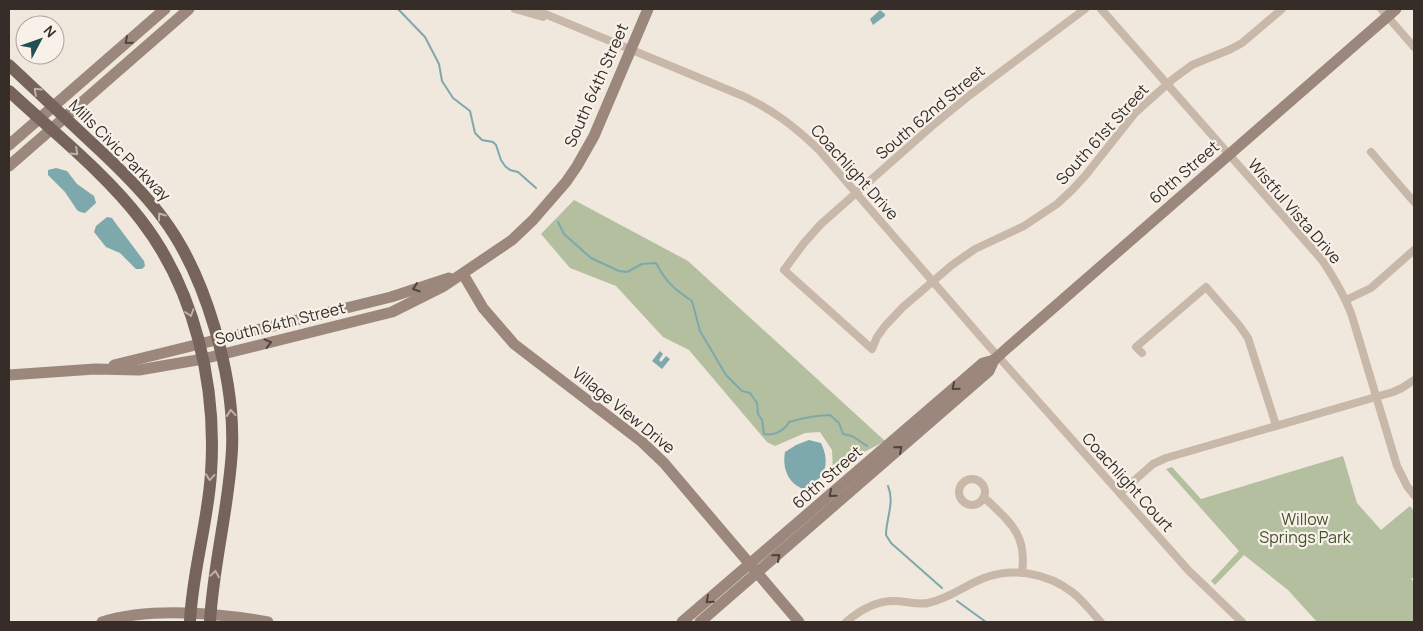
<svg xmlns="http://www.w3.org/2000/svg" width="1423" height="631" font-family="Manrope,sans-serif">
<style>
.green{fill:#b3bf9e}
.water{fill:#7da9ac}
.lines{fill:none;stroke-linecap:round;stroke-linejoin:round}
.stream{stroke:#7da9ac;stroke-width:2}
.street{stroke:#c8b8a9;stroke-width:8}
.secondary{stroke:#9b877b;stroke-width:11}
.primary{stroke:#76645b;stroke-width:12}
.oneway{stroke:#4f443e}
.oneway2{stroke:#beb2a9}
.labels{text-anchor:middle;stroke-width:4.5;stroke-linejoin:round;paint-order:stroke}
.street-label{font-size:16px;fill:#362d29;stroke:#f8f1e9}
.park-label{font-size:16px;fill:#44522e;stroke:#f8f1e9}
</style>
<rect width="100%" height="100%" fill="#f0e7dd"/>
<!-- green -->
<g class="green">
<polygon points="574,200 688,261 885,441 851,459 833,472 832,450 820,432 805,433 775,446 767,442 689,350 663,337 616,286 570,268 541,234"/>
<polygon points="1343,456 1357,503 1381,530 1410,506 1414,511 1414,577 1411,579 1414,582 1414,622 1317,622 1288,590 1244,555 1215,585 1211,581 1239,551 1166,469 1172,467 1201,499"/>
</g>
<!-- water -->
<g class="water">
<polygon points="880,10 885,14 885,16 873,25 870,19"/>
<polygon points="56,168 67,171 77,184 94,196 96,203 85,213 80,212 77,210 65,192 48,175 48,170"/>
<polygon points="107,217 112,218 114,221 144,261 145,266 142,269 136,269 120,253 106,247 94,232 96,226"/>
<polygon points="660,351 663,354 659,360 661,362 666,356 670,359 662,369 652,361"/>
<path d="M809,440l12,3c10,21 4,37 -18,46 -15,-6 -21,-21 -18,-37l11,-7z"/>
</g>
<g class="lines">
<!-- stream -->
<g class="stream">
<polyline points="398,9 425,37 439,64 442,81 453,98 470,111 475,133 482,140 493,142 496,145 501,160 505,166 510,170 518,172 536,188"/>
<path d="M558,222l6,12 27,24 28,13 8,1 15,-8 14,-1c10,19 18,26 36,38l8,30 26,44 16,16 8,2 7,10 1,11 4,6 2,14c10,2 20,-3 25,-12 14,-4 26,-7 41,-7l9,8 4,11 9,2 15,10"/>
<path d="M888,486c7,16 -2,33 -2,49l5,8 51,45"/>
<polyline points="957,601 986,622"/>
</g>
<!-- street -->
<g class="street">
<polyline points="515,9 543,17"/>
<path d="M533,9l210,87c30,14 51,30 75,53l169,195 202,227 53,51"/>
<polyline points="1085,9 970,95 932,126 821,224 804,243 784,270 872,349 877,337 885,326 903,307 952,265 975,249 1024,226 1057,204 1072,190 1085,176 1135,113 1173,79 1192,65 1231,49 1242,43 1282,9"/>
<path d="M1101,9l221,251c12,18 23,36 30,56l45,150 10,20 7,9"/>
<polyline points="1381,9 1414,47"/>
<polyline points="1371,152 1414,202"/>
<polyline points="1346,300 1371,288 1414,250"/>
<polyline points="1142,353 1136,347 1206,287 1239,325 1248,338 1276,425"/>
<circle cx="972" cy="492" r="13"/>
<polyline points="1120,493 1153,464 1166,458 1393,392 1402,388 1414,380"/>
<path d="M983,498l5,3c24,23 39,35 34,72"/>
<path d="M846,622c14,-12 29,-21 48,-21 11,0 23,4 34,2 21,-4 37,-18 56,-25 29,-11 63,-5 88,14 11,8 19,20 29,30"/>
</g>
<!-- secondary -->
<g class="secondary">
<polyline points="9,145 165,9"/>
<polyline points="9,166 189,9"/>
<polyline points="463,274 483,308 514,344 642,442 664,463 799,622"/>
<polyline points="114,365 391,297 449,278"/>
<polyline points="9,375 95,369 139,370 203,359 392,312 444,286 512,240 533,220 566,182 577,166 594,136 648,9"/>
<path d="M102,622c48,-15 117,-9 166,0"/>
<polyline points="682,622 983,363 994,360 1005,350 1396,9"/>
<polyline points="700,622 989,371 994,360"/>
</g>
<!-- primary -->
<g class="primary">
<path d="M9,65c28,26 55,52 83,78 25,23 49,46 70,74 44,58 73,160 70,232 -3,59 -19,115 -22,173"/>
<path d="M9,91c43,40 96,82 132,129 54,70 76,165 70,253 -3,50 -19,99 -21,149"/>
</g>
</g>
<!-- one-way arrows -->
<defs><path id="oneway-chevron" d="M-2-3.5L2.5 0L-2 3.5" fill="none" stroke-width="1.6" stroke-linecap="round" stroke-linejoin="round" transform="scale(1.25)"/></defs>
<g class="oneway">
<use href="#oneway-chevron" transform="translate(128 41) rotate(139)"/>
<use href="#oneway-chevron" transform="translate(416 288) rotate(162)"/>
<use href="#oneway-chevron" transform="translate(268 343) rotate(-14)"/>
<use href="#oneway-chevron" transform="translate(955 387) rotate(139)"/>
<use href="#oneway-chevron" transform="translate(899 449) rotate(-41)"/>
<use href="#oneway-chevron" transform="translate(832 494) rotate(139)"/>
<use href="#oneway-chevron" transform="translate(777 557) rotate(-41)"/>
<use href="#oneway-chevron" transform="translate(709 600) rotate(140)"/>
</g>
<g class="oneway2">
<use href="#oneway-chevron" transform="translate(37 91) rotate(-137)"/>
<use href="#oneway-chevron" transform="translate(75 152) rotate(43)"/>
<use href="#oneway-chevron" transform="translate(161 216) rotate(-126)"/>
<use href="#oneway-chevron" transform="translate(190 313) rotate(72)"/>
<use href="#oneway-chevron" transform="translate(231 413) rotate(-95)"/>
<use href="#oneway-chevron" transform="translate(210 477) rotate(95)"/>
<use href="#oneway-chevron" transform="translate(215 574) rotate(-81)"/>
</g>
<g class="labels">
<!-- street labels -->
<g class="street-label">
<text transform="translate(596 85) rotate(-66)" y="6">South 64th Street</text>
<text transform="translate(930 112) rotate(-40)" y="6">South 62nd Street</text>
<text transform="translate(1102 134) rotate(-48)" y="6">South 61st Street</text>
<text transform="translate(120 150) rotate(45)" y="6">Mills Civic Parkway</text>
<text transform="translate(855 172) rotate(48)" y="6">Coachlight Drive</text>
<text transform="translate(1184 172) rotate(-41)" y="6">60th Street</text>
<text transform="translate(1295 211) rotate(49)" y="6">Wistful Vista Drive</text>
<text transform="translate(280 323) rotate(-14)" y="6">South 64th Street</text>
<text transform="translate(624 410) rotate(39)" y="6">Village View Drive</text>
<text transform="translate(827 477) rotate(-41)" y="6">60th Street</text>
<text transform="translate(1128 482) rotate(48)" y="6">Coachlight Court</text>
</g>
<!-- park labels -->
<g class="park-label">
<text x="1305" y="525">Willow<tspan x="1305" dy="18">Springs Park</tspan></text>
</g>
</g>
<!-- border -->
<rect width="1423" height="631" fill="none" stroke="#362d29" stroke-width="20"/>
<!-- north arrow -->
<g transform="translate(40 40) rotate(49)"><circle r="24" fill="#f8f1e9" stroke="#aaa39c"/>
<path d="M0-4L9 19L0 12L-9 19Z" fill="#215054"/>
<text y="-8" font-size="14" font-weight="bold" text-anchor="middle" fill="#362d29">N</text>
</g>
</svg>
